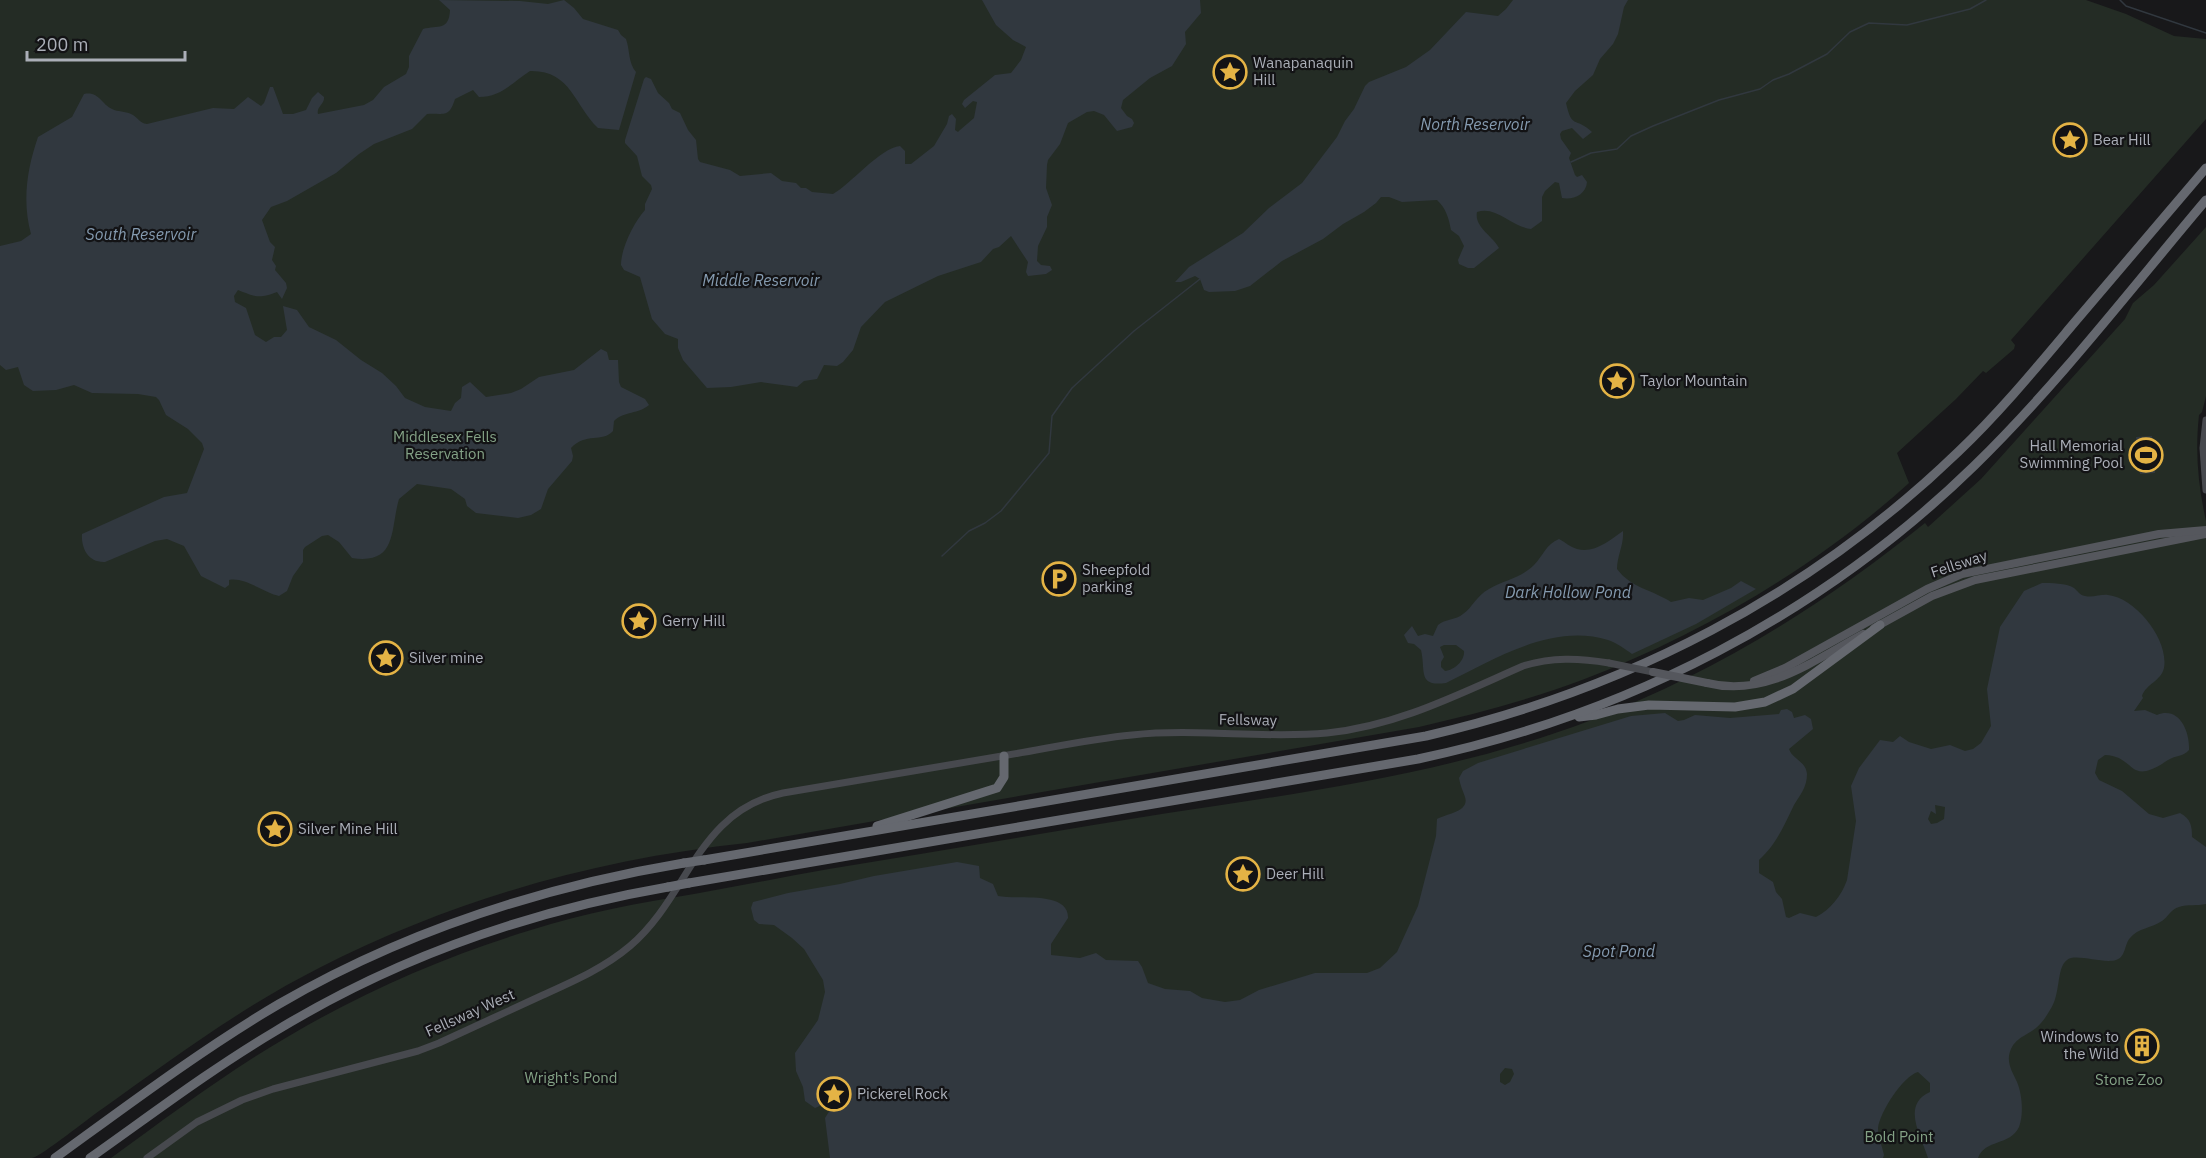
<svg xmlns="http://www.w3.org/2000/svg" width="2206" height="1158" font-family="'IBM Plex Sans',sans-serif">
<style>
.green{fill:#242c25}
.water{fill:#31383f;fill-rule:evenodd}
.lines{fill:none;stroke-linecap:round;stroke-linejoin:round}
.stream{stroke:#31383f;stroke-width:1.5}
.secondary{stroke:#47494e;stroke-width:7}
.primary{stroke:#55575d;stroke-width:8}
.motorway{stroke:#65686f;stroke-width:9}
.secondary-bridge{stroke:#47494e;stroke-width:7}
.primary-bridge{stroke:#55575d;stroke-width:8}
.motorway-bridge{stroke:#65686f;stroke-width:9}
.labels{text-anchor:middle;stroke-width:4.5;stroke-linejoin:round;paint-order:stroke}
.poi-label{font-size:15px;fill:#abafb8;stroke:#131315;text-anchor:start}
.park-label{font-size:15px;fill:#84a286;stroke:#131315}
.street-label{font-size:15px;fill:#abafb8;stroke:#131315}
.water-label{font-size:16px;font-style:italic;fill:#859bb0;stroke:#131315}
</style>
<rect width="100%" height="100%" fill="#18181a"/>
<!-- green -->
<g class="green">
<path d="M0,0h2086l40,14 48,22 32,3v80l-195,221 4,5 -1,4 -28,24 -3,-2 -27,28 -59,54 12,30c-94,85 -209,152 -327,197 -53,20 -108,34 -163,47l-672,116c-151,16 -292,56 -428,125 -77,39 -147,91 -217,141 -12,8 -60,47 -70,49 -10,0 -22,0 -32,0z"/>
<path d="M2206,227v169l-4,16 -3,3c-4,37 -1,70 7,106v637h-2095c58,-42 116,-86 178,-122 76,-45 157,-80 242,-106 53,-17 108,-27 163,-36 45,-8 90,-17 135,-25 113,-18 226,-38 339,-56 142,-21 286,-41 421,-92 127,-49 230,-113 336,-198l3,4 53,-48 144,-160 8,-16 21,-18z"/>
</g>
<!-- water -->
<g class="water">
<path d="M439,0l81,1 28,3 16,-4 10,8 9,11 35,11 3,5 5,4c4,11 2,24 10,33l-17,58 -21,-2c-24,-23 -27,-58 -68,-57 -17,11 -29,26 -51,26l-6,-7 -18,9c-6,19 -10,14 -28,15l-15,15 -38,15 -15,10 -23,19 -49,28 -16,6 -9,13 8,22 5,5 -3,13 4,6 -1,4 11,13 1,5 -5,11 -5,-7c-18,7 -21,5 -39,-2l-4,6 1,6 11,6 9,27 11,7 8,-5h7l6,-7 -4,-24 14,4 12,17 27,13 25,20 21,13 14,13 9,12 20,9 26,4 4,-8 6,-5 1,-11 8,-5 16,15 25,-4 10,-4 18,-12 35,-7 27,-21 6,3 2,8h9l1,22 2,5 24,12 4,6c-10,9 -25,6 -35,16l-1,10c-11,12 -27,1 -42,17l2,8 -1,5 -24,28 -7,20 -10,6 -13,3 -42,-5 -9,-7 -2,-7 -14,-10 -34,-5 -18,15c-9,30 -1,66 -47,59l-13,-16 -11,-7 -6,1 -17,11 -2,3v12l-10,14 -6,15 -8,5c-16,-4 -34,-19 -50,-16v5l-4,3 -24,-12 -17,-30 -17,-7 -12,2 -50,21c-17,1 -24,-14 -23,-28l82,-37 23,-4 17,-44 -2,-6 -14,-14 -22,-14 -7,-15 -3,-3 -18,-3 -46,-1 -18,-8 -18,5 -23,1 -9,-6 -6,-18 -12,3 -6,-5v-119l21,-5 10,-7c-9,-33 -4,-65 7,-97l34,-20 12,-23c15,-3 17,10 28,15 6,3 13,2 19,5 7,3 8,9 16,10l66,-16 21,1 14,-12 13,9 3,-3 6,-16h3l10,27h10l13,-4 6,-12 6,-6 6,5c1,7 -8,10 -6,17l46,-9 9,-5 11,-13 22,-13 3,-7v-11l14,-27c15,-4 26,2 27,-19z"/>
<path d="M982,0h218l1,13 -16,19 1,12 -14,22 -22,12 -27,22 -2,8 6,8 5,3 2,4 -2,4 -15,4 -13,-16 -10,-4 -7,1 -19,11 -8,21 -12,16 -1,5 -1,23 6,17 -5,12v10l-9,19 -1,15 4,4 9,1 2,4 -6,4 -18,2 -2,-4 2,-10 -17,-26 -12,11 -6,2 -12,13 -43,14 -53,26 -24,25 -8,23 -10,12 -6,4 -13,-1 -7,14 -13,2 -7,6 -36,-5 -30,5 -24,1 -24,-28 -5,-12v-9l-13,-5 -13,-15 -12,-42 -16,-7 -3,-5c0,-17 13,-43 24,-55v-6l7,-15 -1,-4 -9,-9 -5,-20 -12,-13v-3l19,-61 2,-2 5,2 7,14 11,10 3,6 8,4 8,17 8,10 2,19 2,3 30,8 10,6 31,-3 11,8 14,2 5,5h5l6,4 21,2c18,-10 47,-46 67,-48l5,5v13h6l23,-18 13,-22 2,-8 3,-2 4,5 -1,11 3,2 2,-2 14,-12 3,-16 -4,-1 -8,7 -3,-4 2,-4 31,-25 16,-2 10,-13 5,-13 -13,-7 -17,-15z"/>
<path d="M1513,0h115l-4,7 -6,27 -5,10 -13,15 -7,16 -18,16 -9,12c6,27 9,13 26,29l-9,7 -11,-11 -10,3 -2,3 1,5 10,14 -2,5 6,17 2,2 5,-2 5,7c-1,13 -14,18 -25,16l-3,-15 -4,-1 -10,9 -3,6v24l-11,8c-19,-2 -35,-24 -54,-17 -3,15 16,24 22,36l-25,20h-6l-9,-4 -1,-4 6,-14 -5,-10 -8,-6c-2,-11 -5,-22 -14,-30l-35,2 -13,-5h-8l-5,6 -12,9 -21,12 -20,15 -41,22 -32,25 -15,5 -26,1 -5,-2 -4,-11 -5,-3 -14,6h-6l14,-15 54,-34 26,-25 33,-25 35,-46 8,-16 9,-12 11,-23 4,-4 37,-15 24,-17 36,-38 32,4 8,-7z"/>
<polygon points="2152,436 2155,473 2140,474 2136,437"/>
<path d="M1623,531c1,14 -6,25 -6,38 14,19 36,21 54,33l18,-4 14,2 28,-12 10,-7 15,8 -60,35 -64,30c-7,-5 -15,-11 -24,-14 -56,-17 -114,19 -162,43 -29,4 -20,-12 -25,-33l-7,-6 -6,-1 -4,-8 8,-9 6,10 7,-2 8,2 5,-11c7,-6 18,-5 25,-11 10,-7 13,-18 26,-25 15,-9 32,-11 45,-24 9,-9 12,-21 25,-26 6,3 11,8 18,10 17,5 33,-9 46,-18zM1444,645h12l8,6c1,9 -9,19 -19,20l-4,-4v-5l3,-5 -4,-10z"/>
<path d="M2042,583c9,0 24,0 32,5 4,3 5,7 11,8 8,2 16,-2 23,-1 28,3 61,45 56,73 -3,13 -18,16 -22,28l1,2 -9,13 11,-1 12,5c22,-9 33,16 32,35 -6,7 -13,5 -21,10 -41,28 -31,-4 -63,-5l-7,5 -3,13 4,7 23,11 27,23 14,4 17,-5c11,6 12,13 12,24l14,10v57c-9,2 -18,0 -27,3 -8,2 -11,10 -17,14 -10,7 -24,7 -32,17 -6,7 -4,19 -14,22 -13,4 -41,-7 -49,0 -11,8 -6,35 -17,50 -4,7 -8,13 -14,18 -12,9 -24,11 -27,28 -1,10 4,17 8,26 5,12 7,32 2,45 -9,19 -34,12 -41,31h-50c-7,-22 -27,-53 2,-66v-9l-12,-11c-15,4 -38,40 -40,56 0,10 4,17 6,27l-1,3h-1053l-5,-40 15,-24 -1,-6 -5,-1c-7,8 -7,17 -19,21l-10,-7 -2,-14 -7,-16 -1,-18 23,-33 7,-28 -2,-12 -19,-31 -12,-11 -18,-13 -15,-1 -5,-4 -3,-12 2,-6 35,-9 52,-9 34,-8 83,-14 22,4 1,12 13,6 5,12c18,4 71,-6 70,22l-17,26v11l29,3 16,-5 10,7 32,1 4,6 6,16 17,6 25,2 12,7 23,4 15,-2 19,-10 56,-17h52l13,-5 17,-16 21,-46 18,-70 1,-17c8,-5 33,-7 28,-22 -2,-6 -5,-12 -6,-19l4,-7 15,-8 153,-47 34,-3 13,8 6,-1 11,-5 35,3 49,-4 2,-4 6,-1 5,3 2,6 11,-3 6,4 2,10 -24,20c3,10 17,12 18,25 0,13 -7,21 -13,31 -10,20 -17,39 -35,55v13l14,9 3,10 6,7 4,18 3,1 11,-5 16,4c14,-7 26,-22 31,-37l9,-59 -5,-35 8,-18 21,-28 13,2 7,-6 9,6 22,7 19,-4 15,6 8,-2 8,-6 10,-17 -4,-37 13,-62 24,-36zM1935,805l10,2 -1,12 -7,4 -6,1 -3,-5 3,-8 5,3zM1505,1068l7,1 2,5 -4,8 -5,3 -5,-3v-8z"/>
</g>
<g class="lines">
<!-- stream -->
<g class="stream">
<polyline points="2120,0 2126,6 2206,33"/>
<polyline points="1571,162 1591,153 1617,149 1631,136 1653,126 1719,100 1760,89 1773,80 1789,74 1827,54 1850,32 1869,23 1907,25 1970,9 1986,0"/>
<polyline points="942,556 969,531 985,523 1001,511 1049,453 1052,416 1072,388 1134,331 1200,279"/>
</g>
<!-- secondary -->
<g class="secondary">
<polyline points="2206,420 2203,448 2206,490"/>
<path d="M147,1158l50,-36 45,-22 31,-11 145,-38 21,-8c35,-16 69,-32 104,-48 31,-14 61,-27 87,-49 59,-50 67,-135 153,-153 73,-12 146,-25 219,-37 43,-7 87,-17 130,-21 65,-7 130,4 195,-2 70,-7 132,-39 196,-67 29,-9 56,-8 86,-3"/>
</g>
<!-- primary -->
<g class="primary">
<polyline points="1874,628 1932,596 1975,580 2206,534"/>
<polyline points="1754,681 1785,668 1927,589 1962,574 2159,534 2206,530"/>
<path d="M1707,683c59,15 107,-23 156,-49"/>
</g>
<!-- motorway -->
<g class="motorway">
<polyline points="1579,717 1596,715 1618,709 1649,705 1735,707 1765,702 1793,689 1880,625"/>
<polyline points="877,826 997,788 1004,777 1004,756"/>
<path d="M704,860l722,-124c200,-46 384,-141 532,-284 42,-40 79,-85 116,-129 44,-51 88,-103 132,-155"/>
<path d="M689,883l729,-124c209,-44 403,-144 556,-293 84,-82 156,-176 232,-266"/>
<path d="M55,1158c73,-53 146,-108 224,-154 126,-73 262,-117 405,-141"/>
<path d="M90,1158c61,-43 120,-88 184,-126 121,-74 255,-121 394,-145"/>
</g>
<!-- secondary-bridge -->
<polyline class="secondary-bridge" points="1609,663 1653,672"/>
<!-- primary-bridge -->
<polyline class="primary-bridge" points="1653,672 1707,683"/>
<!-- motorway-bridge -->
<g class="motorway-bridge">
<polyline points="684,863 704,860"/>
<polyline points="668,887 689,883"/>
</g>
</g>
<!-- icons -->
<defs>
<g id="sight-ring" transform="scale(1.725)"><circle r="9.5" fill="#131315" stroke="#e4b345" stroke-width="1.5"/><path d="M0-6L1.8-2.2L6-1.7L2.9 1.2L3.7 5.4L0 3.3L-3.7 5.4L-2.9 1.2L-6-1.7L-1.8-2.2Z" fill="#e4b345"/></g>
<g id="stadium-ring" transform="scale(1.725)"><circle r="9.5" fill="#131315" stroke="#e4b345" stroke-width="1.5"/><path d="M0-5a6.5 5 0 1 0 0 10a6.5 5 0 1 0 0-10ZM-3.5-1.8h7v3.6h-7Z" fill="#e4b345"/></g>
<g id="parking-ring" transform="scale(1.725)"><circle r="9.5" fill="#131315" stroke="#e4b345" stroke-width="1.5"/><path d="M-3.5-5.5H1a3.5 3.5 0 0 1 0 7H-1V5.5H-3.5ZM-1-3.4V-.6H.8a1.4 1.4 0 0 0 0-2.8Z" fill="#e4b345"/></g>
<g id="building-ring" transform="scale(1.725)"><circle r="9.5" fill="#131315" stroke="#e4b345" stroke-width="1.5"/><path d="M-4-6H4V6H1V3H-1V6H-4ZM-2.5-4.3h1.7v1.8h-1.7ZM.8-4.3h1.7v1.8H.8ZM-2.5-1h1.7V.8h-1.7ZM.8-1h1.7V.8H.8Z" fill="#e4b345"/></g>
</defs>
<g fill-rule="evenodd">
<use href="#sight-ring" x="1230" y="72"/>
<use href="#sight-ring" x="2070" y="140"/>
<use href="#sight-ring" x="1617" y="381"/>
<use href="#stadium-ring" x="2146" y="455"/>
<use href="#parking-ring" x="1059" y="579"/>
<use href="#sight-ring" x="639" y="621"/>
<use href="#sight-ring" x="386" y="658"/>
<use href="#sight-ring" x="275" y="829"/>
<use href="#sight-ring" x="1243" y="874"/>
<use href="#building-ring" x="2142" y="1046"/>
<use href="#sight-ring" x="834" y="1094"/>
</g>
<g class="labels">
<!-- poi labels -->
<g class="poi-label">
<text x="1253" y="68">Wanapanaquin<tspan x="1253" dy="17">Hill</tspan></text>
<text x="2093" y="145">Bear Hill</text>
<text x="1640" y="386">Taylor Mountain</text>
<text x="2123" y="451" text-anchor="end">Hall Memorial<tspan x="2123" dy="17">Swimming Pool</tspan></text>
<text x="1082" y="575">Sheepfold<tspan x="1082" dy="17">parking</tspan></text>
<text x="662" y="626">Gerry Hill</text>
<text x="409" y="663">Silver mine</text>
<text x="298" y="834">Silver Mine Hill</text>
<text x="1266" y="879">Deer Hill</text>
<text x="2119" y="1042" text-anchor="end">Windows to<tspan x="2119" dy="17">the Wild</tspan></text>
<text x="857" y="1099">Pickerel Rock</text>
</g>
<!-- park labels -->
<g class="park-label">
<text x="445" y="442">Middlesex Fells<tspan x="445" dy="17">Reservation</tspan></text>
<text x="571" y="1083">Wright's Pond</text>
<text x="2129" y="1085">Stone Zoo</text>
<text x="1899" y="1142">Bold Point</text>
</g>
<!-- street labels -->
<g class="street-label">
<text transform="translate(1959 564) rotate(-18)" y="5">Fellsway</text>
<text transform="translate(1248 720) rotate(1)" y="5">Fellsway</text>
<text transform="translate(470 1013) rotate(-24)" y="5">Fellsway West</text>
</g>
<!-- water labels -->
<g class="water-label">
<text x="1475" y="130">North Reservoir</text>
<text x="141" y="240">South Reservoir</text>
<text x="761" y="286">Middle Reservoir</text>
<text x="1568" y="598">Dark Hollow Pond</text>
<text x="1619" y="957">Spot Pond</text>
</g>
</g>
<!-- scale -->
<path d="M27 51v9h158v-9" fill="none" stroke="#abafb8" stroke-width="3"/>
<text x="36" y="51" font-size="18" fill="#abafb8" stroke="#131315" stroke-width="4.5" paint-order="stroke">200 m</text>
</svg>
